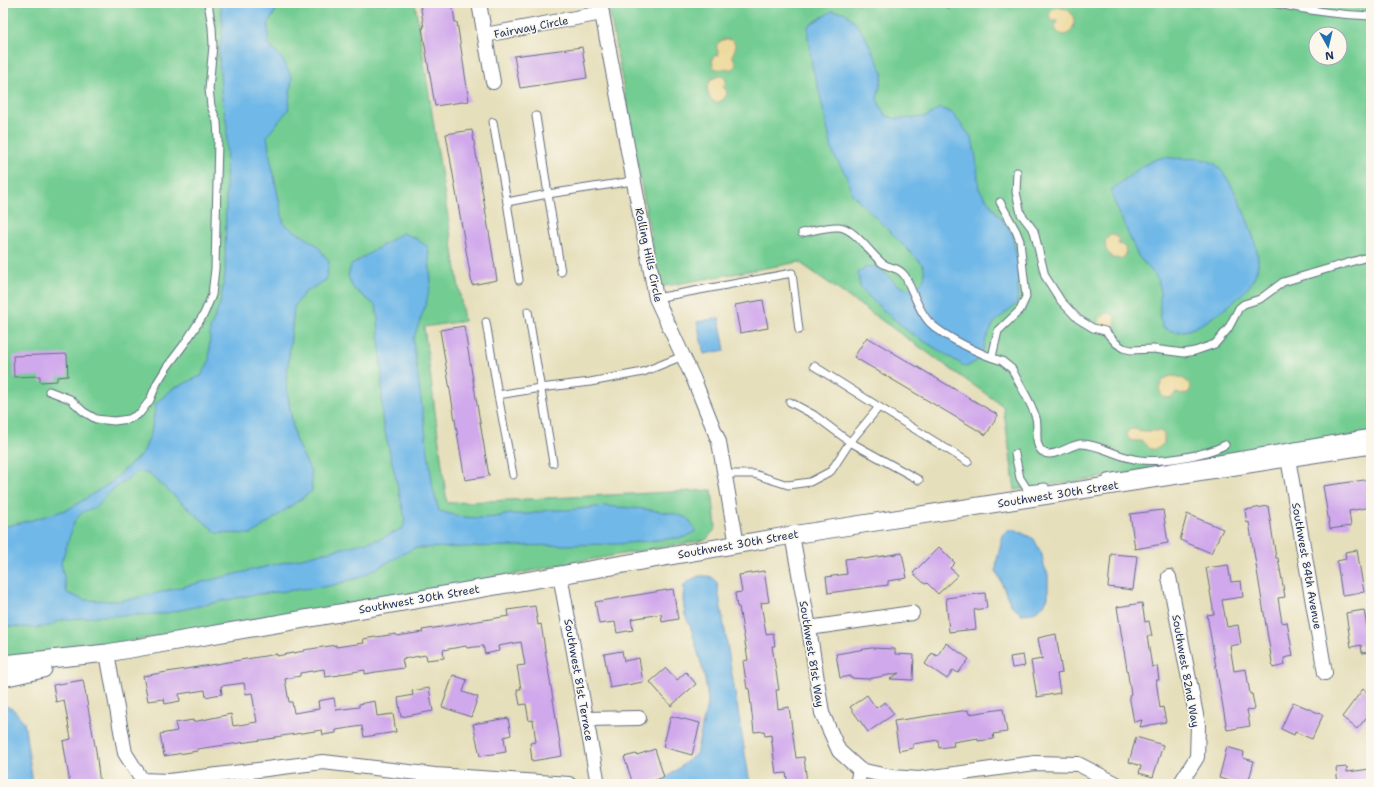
<svg xmlns="http://www.w3.org/2000/svg" width="1374" height="787" font-family="'Shantell Sans',sans-serif">
<style>
.green{fill:#73cd93;stroke:#477e78;fill-rule:evenodd}
.sand{fill:#eeda9e;stroke:#84847e}
.water{fill:#70b8e8;stroke:#4674a3}
.building{fill:#d0a8ec}
.lines{fill:none;stroke-linecap:round;stroke-linejoin:round}
.service-casing{stroke:#626d7f;stroke-width:9}
.minor-casing{stroke:#626d7f;stroke-width:16}
.tertiary-casing{stroke:#626d7f;stroke-width:19}
.service{stroke:#fff;stroke-width:7}
.minor{stroke:#fff;stroke-width:14}
.tertiary{stroke:#fff;stroke-width:17}
.labels{text-anchor:middle;stroke-width:3.5;stroke-linejoin:round;paint-order:stroke}
.street-label{font-size:11px;fill:#1b2f5e;stroke:#fbf7ec}
</style>
<rect width="100%" height="100%" fill="#fbf7ec"/>
<filter id="ink" filterUnits="userSpaceOnUse"><feTurbulence type="fractalNoise" baseFrequency=".025" numOctaves="2"/><feDisplacementMap in="SourceGraphic" scale="8" xChannelSelector="R" yChannelSelector="G"/><feConvolveMatrix kernelMatrix="1 2 1 2 8 2 1 2 1" color-interpolation-filters="sRGB"/></filter>
<filter id="wash" filterUnits="userSpaceOnUse"><feTurbulence type="fractalNoise" baseFrequency=".012" numOctaves="4" result="noise"/><feDisplacementMap in="SourceGraphic" scale="16" xChannelSelector="R" yChannelSelector="G"/><feGaussianBlur stdDeviation="0.9" result="paint"/><feColorMatrix in="noise" values="0 0 0 0 0 0 0 0 0 0 0 0 0 0 0 0 0 1.4 0 .05"/><feComposite in="paint" operator="in"/></filter>
<g filter="url(#wash)">
<rect width="100%" height="100%" fill="#e6dfbb"/>
<!-- green -->
<g class="green">
<polygon points="3,3 415,3 464,321 424,327 447,503 712,490 716,528 706,540 570,563 445,589 70,651 3,659"/>
<path d="M608,3h763v430l-252,42 -104,15 -12,-84 -204,-144 -139,25zM1316,34h24v24h-24z"/>
</g>
<!-- sand -->
<g class="sand">
<path d="M1054,8c31,-4 21,37 3,24l-2,-5 2,-6h-5l-3,-4 1,-5z"/>
<path d="M725,39l7,1c5,5 4,9 0,15 6,11 6,15 -7,14 -6,0 -8,2 -12,-3l-1,-7 2,-3 5,-1c-2,-8 -6,-11 6,-16z"/>
<path d="M720,76c4,1 6,2 6,7l-3,4 3,3 1,4 -4,6 -7,3 -6,-4 -3,-11 4,-9z"/>
<polygon points="1110,235 1117,236 1119,240 1118,244 1122,245 1125,247 1126,255 1121,259 1112,258 1106,250 1105,241"/>
<path d="M1108,313h4c4,4 5,11 1,15l-12,-2 -2,-2c-1,-7 5,-8 9,-11z"/>
<path d="M1172,376c8,0 17,4 19,12l-3,5 -7,2 -5,-3c-3,5 -8,8 -14,4l-3,-7c2,-7 6,-12 13,-13z"/>
<path d="M1132,429l12,2h16l4,3v9c-10,10 -14,7 -22,-2h-10l-4,-3c-2,-5 -1,-8 4,-9z"/>
</g>
<!-- water -->
<g class="water">
<polygon points="220,3 280,3 268,24 269,45 283,60 292,78 288,110 267,136 270,157 284,224 317,245 329,262 326,280 304,293 294,307 286,384 295,439 311,472 312,491 252,534 217,533 149,474 138,471 105,496 100,504 93,509 84,511 75,520 61,563 67,593 85,600 116,601 132,599 380,539 403,528 405,518 382,419 382,379 378,319 376,306 353,288 348,276 351,265 402,233 415,238 428,247 431,282 426,304 413,340 433,489 439,511 462,517 479,518 495,517 511,514 530,514 549,510 568,510 605,506 645,509 676,514 687,518 696,531 686,537 618,544 414,548 361,577 330,586 251,595 162,614 101,616 61,620 49,626 35,628 3,626 3,527 32,520 69,509 110,483 143,453 151,433 156,403 174,388 201,376 209,362 210,329 220,304 225,275 227,126 221,93 219,54 223,26"/>
<path d="M832,11l12,1 9,8 12,16 18,37 -6,26 8,16 11,4 30,-2 14,-9 12,5 20,25 4,20 3,31 33,44 7,36 -2,34 -23,20 -9,18 -2,10 -3,8 -14,8 -57,-35 -34,-29 -15,-16 -2,-14c5,-4 9,-8 16,-6 16,4 25,31 45,18 7,-5 6,-13 4,-20l-71,-71 -6,-19 -13,-21 -16,-72 -4,-12 -5,-33v-11z"/>
<path d="M1166,157c15,4 33,-2 47,6 18,9 47,81 45,101 -1,10 -7,21 -13,27 -12,13 -44,37 -61,40 -8,2 -13,0 -21,-3l-3,-9v-32l-4,-11 -18,-20 -19,-43 -7,-17v-7c18,-12 32,-29 54,-32z"/>
<polygon points="719,318 725,350 704,354 697,322"/>
<polygon points="1009,530 1016,530 1034,539 1042,555 1044,566 1048,574 1048,597 1044,605 1033,613 1022,614 1016,610 1010,603 996,570 997,560 1003,535"/>
<path d="M699,576c9,0 14,-1 18,7l33,201h-91l37,-30 12,-54 -2,-15 -3,-15 -12,-42 -6,-13 -2,-15 1,-14 4,-5z"/>
<polygon points="3,704 14,710 24,722 33,784 3,784"/>
</g>
<g id="blocks">
<!-- building -->
<g class="building">
<polygon points="420,3 452,3 455,22 457,22 469,101 435,106 422,28 424,28"/>
<polygon points="582,47 587,78 520,88 514,56"/>
<polygon points="472,130 497,280 472,285 446,134"/>
<polygon points="763,300 768,328 740,333 735,305"/>
<polygon points="464,326 489,476 465,480 440,330"/>
<polygon points="867,337 998,415 986,435 854,357"/>
<polygon points="67,354 68,376 57,377 57,381 40,382 40,376 14,377 13,356"/>
<polygon points="1371,479 1371,507 1349,511 1351,526 1330,529 1323,486"/>
<polygon points="1268,506 1276,558 1278,558 1285,597 1278,598 1282,623 1287,622 1293,656 1284,658 1285,665 1273,668 1249,522 1247,523 1245,510"/>
<polygon points="1163,510 1168,543 1135,549 1130,514"/>
<polygon points="1187,514 1223,529 1211,553 1180,540"/>
<polygon points="939,547 955,563 950,568 958,575 938,594 927,583 925,584 913,573"/>
<polygon points="1357,550 1364,592 1342,595 1337,561 1346,559 1345,552"/>
<polygon points="902,553 907,578 888,581 888,585 828,593 826,577 847,574 845,559 863,557 864,559"/>
<polygon points="1111,554 1137,556 1133,590 1108,587"/>
<polygon points="1228,565 1231,582 1241,581 1243,597 1222,600 1227,627 1238,625 1241,644 1230,646 1234,671 1246,669 1250,694 1252,694 1255,709 1247,710 1250,726 1227,730 1207,615 1214,614 1206,568"/>
<polygon points="764,571 769,602 761,603 766,634 773,633 775,646 772,646 779,690 776,690 778,709 789,707 796,758 804,757 807,784 788,784 786,773 776,774 771,735 765,736 764,731 754,732 749,688 747,689 743,661 748,660 739,607 737,607 735,593 742,592 739,575"/>
<polygon points="673,589 678,619 662,622 661,614 631,619 633,630 617,633 615,622 599,624 595,602"/>
<polygon points="985,593 987,608 974,610 976,629 949,632 946,598"/>
<polygon points="1142,603 1145,622 1149,621 1152,636 1147,636 1152,667 1157,666 1159,680 1156,680 1160,708 1163,707 1166,722 1140,727 1142,720 1134,722 1129,695 1131,694 1117,607"/>
<polygon points="535,606 538,625 541,624 562,756 532,761 530,743 536,742 533,720 529,721 526,704 520,705 517,689 521,689 517,666 525,665 521,642 498,646 499,651 485,654 483,646 467,648 466,646 443,650 444,658 427,660 426,655 402,659 404,668 376,672 365,674 365,670 340,674 340,675 325,677 324,669 300,673 300,676 285,679 289,702 292,702 294,713 319,709 318,701 334,698 336,710 359,707 359,704 375,701 377,716 393,714 396,732 364,737 362,726 336,730 336,733 323,735 322,730 275,737 275,738 197,749 198,751 164,756 160,734 177,731 175,723 193,720 193,722 231,714 233,726 257,722 252,693 246,694 244,683 221,686 222,694 215,695 206,697 205,690 179,694 180,701 165,704 164,699 148,701 143,676 277,654 277,656 304,651 304,650 336,645 336,647 364,643 363,639 396,634 397,636 423,632 422,630 509,616 508,610"/>
<polygon points="1364,610 1367,627 1371,627 1371,652 1362,653 1361,645 1351,647 1346,613"/>
<polygon points="1056,634 1062,673 1057,674 1060,693 1037,697 1031,661 1042,659 1038,638"/>
<polygon points="946,643 969,659 958,673 953,670 947,679 925,664 932,653 937,656"/>
<polygon points="871,648 895,649 895,654 914,655 913,680 890,679 899,673 868,679 850,678 850,676 840,678 836,654"/>
<polygon points="622,651 624,661 639,658 643,682 610,688 604,654"/>
<polygon points="1023,655 1025,666 1012,668 1010,657"/>
<polygon points="666,668 677,680 686,672 696,684 671,706 650,682"/>
<polygon points="453,675 467,680 463,692 478,697 471,717 442,707"/>
<polygon points="83,680 96,751 100,784 70,784 63,741 71,739 64,700 56,702 53,685"/>
<polygon points="429,688 433,711 401,717 398,698 413,695 412,691"/>
<polygon points="1363,689 1371,696 1371,712 1357,729 1342,717"/>
<polygon points="867,695 876,708 885,702 894,714 868,732 850,707"/>
<polygon points="1293,702 1323,715 1312,739 1295,732 1294,735 1281,729"/>
<polygon points="1003,709 1007,732 993,734 994,739 978,741 978,738 953,742 954,746 939,748 938,740 913,744 913,748 899,751 894,721 968,710 969,714"/>
<polygon points="671,716 700,723 692,755 663,747"/>
<polygon points="508,718 511,735 504,737 506,752 480,756 473,724"/>
<polygon points="1136,737 1163,745 1153,777 1139,773 1141,766 1129,762"/>
<polygon points="1227,747 1244,752 1243,758 1254,761 1248,784 1242,784 1219,778"/>
<polygon points="655,749 664,777 652,781 652,784 633,784 624,757 636,754 637,755"/>
<polygon points="1347,767 1347,772 1371,769 1371,781 1338,784 1336,768"/>
</g>
</g>
</g>
<g filter="url(#ink)">
<use href="#blocks" fill-opacity="0" stroke="#626d7f" stroke-width="1"/>
<g class="lines">
<!-- service casing -->
<g class="service-casing">
<g id="service">
<polyline points="948,3 949,4"/>
<path d="M1274,3c32,7 64,12 97,13"/>
<polyline points="536,116 548,194 633,181"/>
<polyline points="493,122 507,202 548,194 561,272"/>
<polyline points="1017,172 1016,192 1021,214 1034,231 1045,276 1061,301 1078,319 1093,328 1105,331 1116,343 1123,348 1131,350 1153,349 1184,353 1195,351 1215,344 1228,329 1239,308 1244,304 1260,299 1283,282 1371,256"/>
<polyline points="507,202 519,280"/>
<path d="M802,233c11,-2 25,-7 37,-6 15,1 31,26 43,36 8,6 16,3 23,13 8,15 13,34 24,46 15,15 53,33 73,39l10,8c7,16 19,32 24,49 3,11 -3,27 7,34 9,7 27,-7 37,-8 15,-1 35,11 50,14 23,7 74,-2 95,-13"/>
<polyline points="656,298 792,273 799,330"/>
<polyline points="528,311 553,463"/>
<polyline points="486,322 498,395 540,388 590,382 643,372 683,356"/>
<polyline points="992,357 998,331 1020,310 1026,297 1020,241 1016,231 1000,202"/>
<polyline points="814,366 879,407"/>
<polyline points="49,391 70,399 84,412 96,419 114,421 129,419 140,413 150,400 157,383 167,367 185,343 204,314 212,295 215,269 218,139 217,122 211,106 209,89 213,45 212,27 208,3"/>
<polyline points="498,395 513,475"/>
<polyline points="790,402 814,415 850,442 879,407 968,462"/>
<polyline points="1015,454 1020,478 1027,489 1045,487"/>
<polyline points="724,474 754,474 788,485 810,482 831,471 850,442 919,480"/>
<polyline points="1107,478 1371,433"/>
</g>
</g>
<!-- minor casing -->
<g class="minor-casing">
<g id="minor">
<polyline points="479,3 493,82"/>
<polyline points="600,3 656,298 694,380 719,442 737,545"/>
<polyline points="485,35 602,13"/>
<polyline points="1288,458 1325,673"/>
<polyline points="792,535 809,628 822,713 839,751 860,770 892,777 919,779 1035,763 1078,764 1117,784"/>
<polyline points="560,575 598,784"/>
<polyline points="1169,577 1198,725 1197,757 1180,784"/>
<polyline points="809,628 912,613"/>
<polyline points="107,653 125,753 142,780 169,781 323,762 435,775 569,784"/>
<polyline points="586,719 639,718"/>
<polyline points="857,784 860,770"/>
</g>
</g>
<!-- tertiary casing -->
<g class="tertiary-casing">
<g id="tertiary">
<polyline points="3,664 107,653 792,535 1371,445"/>
<polyline points="3,678 43,669"/>
</g>
</g>
<!-- service -->
<use href="#service" class="service"/>
<!-- minor -->
<use href="#minor" class="minor"/>
<!-- tertiary -->
<use href="#tertiary" class="tertiary"/>
</g>
</g>
<g class="labels">
<!-- street labels -->
<g class="street-label">
<text transform="translate(531 27) rotate(-11)" y="4">Fairway Circle</text>
<text transform="translate(649 255) rotate(78)" y="4">Rolling Hills Circle</text>
<text transform="translate(1058 494) rotate(-9)" y="4">Southwest 30th Street</text>
<text transform="translate(738 544) rotate(-10)" y="4">Southwest 30th Street</text>
<text transform="translate(1307 566) rotate(80)" y="4">Southwest 84th Avenue</text>
<text transform="translate(419 599) rotate(-10)" y="4">Southwest 30th Street</text>
<text transform="translate(812 654) rotate(81)" y="4">Southwest 81st Way</text>
<text transform="translate(1186 671) rotate(80)" y="4">Southwest 82nd Way</text>
<text transform="translate(579 680) rotate(80)" y="4">Southwest 81st Terrace</text>
</g>
</g>
<!-- margin -->
<rect width="1374" height="787" fill="none" stroke="#fbf7ec" stroke-width="16"/>
<!-- north arrow -->
<g transform="translate(1328 46) rotate(172)"><circle r="19" fill="#fbf7ec" stroke="#a1a7b3"/>
<path d="M0-3L7 15L0 10L-7 15Z" fill="#1f6fb2"/>
<text y="-6" font-size="11" font-weight="bold" text-anchor="middle" fill="#1b2f5e">N</text>
</g>
</svg>
